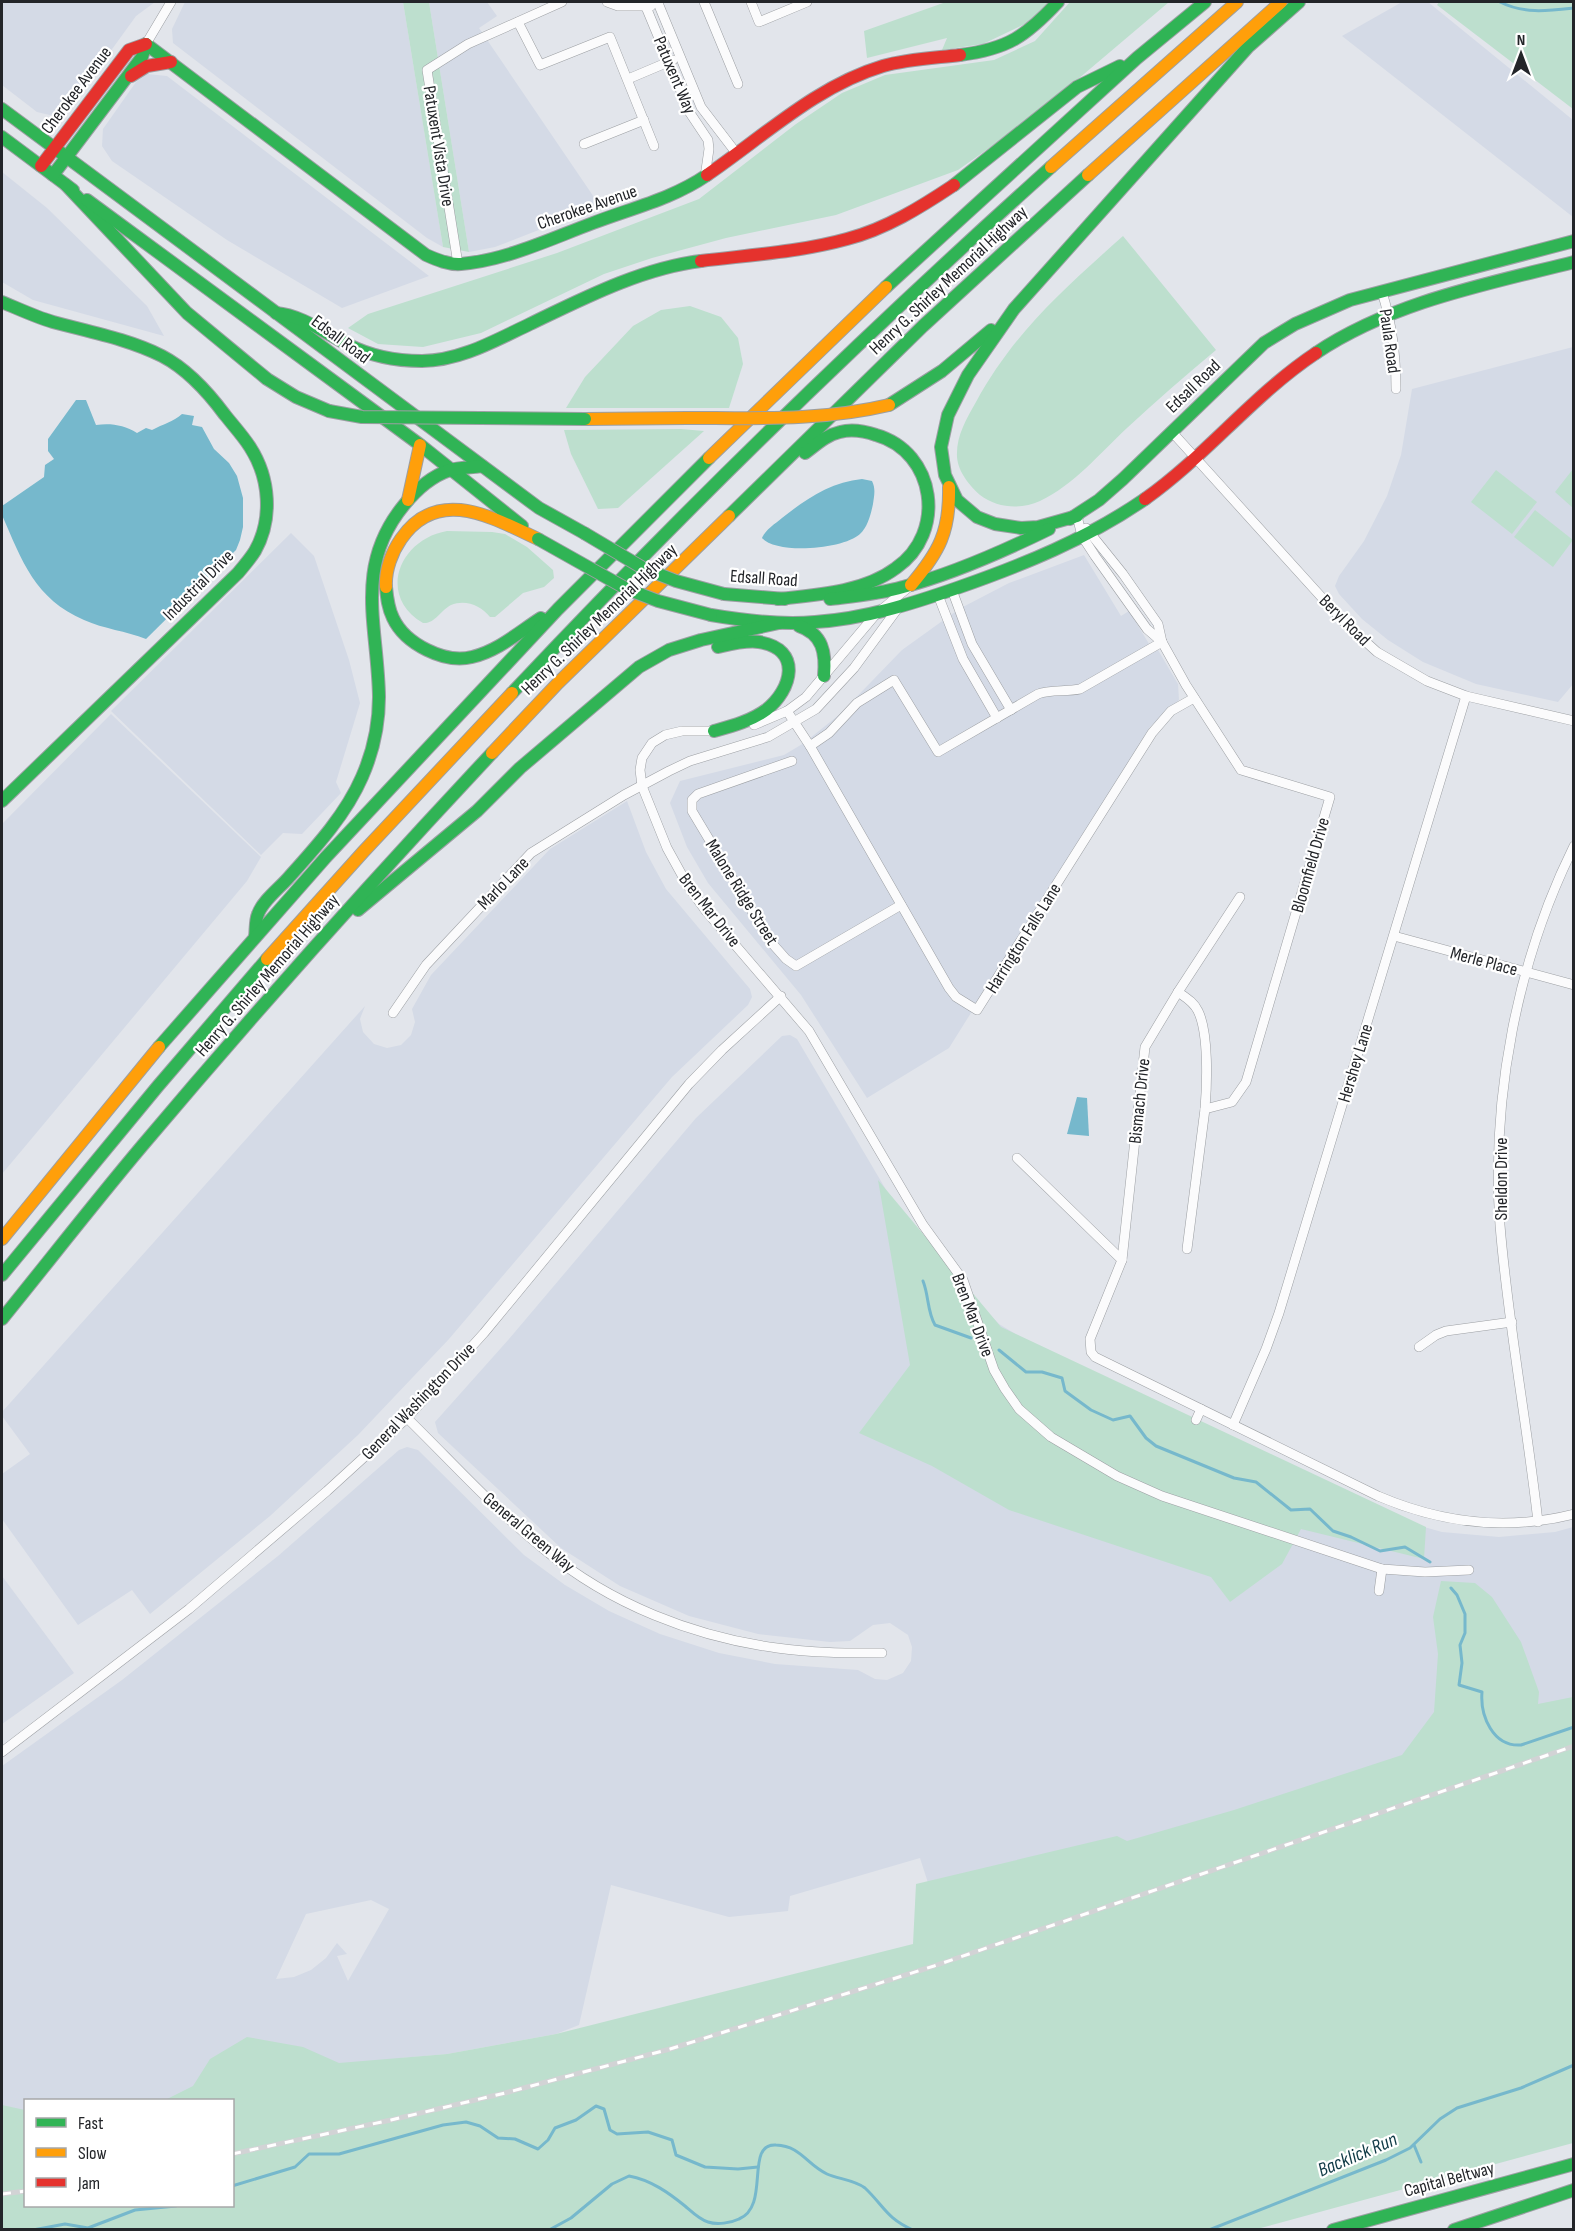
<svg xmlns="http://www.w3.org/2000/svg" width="1575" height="2231" font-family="'Sofia Sans Condensed',sans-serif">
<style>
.built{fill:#d4dae6;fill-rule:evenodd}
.green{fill:#bddfce}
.water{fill:#76b8cc}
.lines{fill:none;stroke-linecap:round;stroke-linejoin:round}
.stream{stroke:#76b8cc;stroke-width:3}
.street-casing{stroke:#9c9fa3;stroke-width:10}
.fast-casing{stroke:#9c9fa3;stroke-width:14}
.slow-casing{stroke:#9c9fa3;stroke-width:14}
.jam-casing{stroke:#9c9fa3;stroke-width:14}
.street{stroke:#fbfbfc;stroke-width:9}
.fast{stroke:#30b455;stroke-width:12}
.slow{stroke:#ff9f0a;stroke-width:12}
.jam{stroke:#e5322d;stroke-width:12}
.rail-casing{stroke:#d2d3d5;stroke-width:5}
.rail{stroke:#fff;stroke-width:3;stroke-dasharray:9;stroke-linecap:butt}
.fast-bridge-casing{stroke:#9c9fa3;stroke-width:14;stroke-linecap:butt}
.slow-bridge-casing{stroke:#9c9fa3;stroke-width:14;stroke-linecap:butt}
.fast-bridge{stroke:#30b455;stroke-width:12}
.slow-bridge{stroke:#ff9f0a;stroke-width:12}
.labels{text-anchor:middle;stroke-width:4.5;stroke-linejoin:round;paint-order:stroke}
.street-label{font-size:18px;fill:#232529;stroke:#fff}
.water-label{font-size:20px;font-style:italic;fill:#103a46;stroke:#fff}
</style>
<rect width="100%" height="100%" fill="#e2e5eb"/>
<!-- built -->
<g class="built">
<polygon points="2,2 155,2 136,16 68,110 54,116 37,112 2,85"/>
<polygon points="185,2 403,2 443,247 427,238 173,43 172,29"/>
<polygon points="429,2 487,2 497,16 479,28 600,206 495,247 469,252"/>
<polygon points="1402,2 1428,2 1573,120 1573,217 1342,36"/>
<polygon points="147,74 167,76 429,276 342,308 227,240 112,161 102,146 103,129 136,82"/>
<polygon points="2,172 47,208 147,306 164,336 33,300 2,282"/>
<polygon points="1573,347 1574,683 1558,702 1476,684 1423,662 1388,640 1362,619 1339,594 1335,586 1339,576 1364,541 1387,496 1401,455 1412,389"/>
<polygon points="291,533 314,556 349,660 360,703 336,782 341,793 302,834 283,833 261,855 111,711"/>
<polygon points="1084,555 1121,616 1129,611 1154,652 1158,650 1178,684 1179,700 1150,727 949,1048 867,1098 801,995 708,883 687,847 670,803 680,781 784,755 804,743 840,714 902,650 959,609 1009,583"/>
<polygon points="111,714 261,857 247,881 2,1174 2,824"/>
<polygon points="627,801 646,852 666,889 750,989 752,997 748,1005 672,1077 449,1339 358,1435 270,1516 150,1614 132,1590 78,1625 2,1519 2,1474 30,1454 2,1416 2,1412 365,1006 360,1019 363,1032 374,1044 387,1048 401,1045 411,1035 415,1022 412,1009 431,975 550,849"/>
<path d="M790,1035l7,4 114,193 88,92 40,24 353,170 50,14 57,5 56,-5 18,-5v174l-634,216 -19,-59 -130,38 -2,15 -59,6 -118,-32 -32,140 -23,9 -109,20 -46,4 -169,42h-206l-1,47 -23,3v-384l120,-86 156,-124 121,-106 8,-3 11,3 106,105 41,30 44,26 51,23 59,19 56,11 83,6 17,9 12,1 16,-7 8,-12 1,-14 -4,-12 -18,-12 -17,2 -23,16 -20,1 -72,-8 -69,-18 -69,-30 -59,-38 -123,-115 -3,-11 74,-83 187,-221 86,-82zM371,1900l18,9 -41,72 -11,-25 10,-2 -10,-11 -11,15 -15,12 -17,7 -18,2 30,-65z"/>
<polygon points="2,1576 74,1673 2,1724"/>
</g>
<!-- green -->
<g class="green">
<polygon points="403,2 429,2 469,252 443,247"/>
<polygon points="946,2 1050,2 1025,24 983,44 942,50 947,38 867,58 864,31"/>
<polygon points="1070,2 1169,2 1032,118 958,170 836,215 726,238 652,258 604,274 481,333 423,347 378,344 348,328 368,314 557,253 699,199 796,124 842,93 885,75 994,60 1035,41"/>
<polygon points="1439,2 1573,2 1573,109 1437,5"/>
<path d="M1123,236l93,114c-30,25 -60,51 -89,78 -27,25 -53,57 -87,73 -19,9 -43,7 -60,-6 -10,-9 -22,-23 -23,-38 -1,-21 9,-37 19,-55 38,-70 89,-114 147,-166z"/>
<polygon points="690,306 721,317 738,338 743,364 729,408 566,408 585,377 633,326 661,310"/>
<polygon points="681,429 704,431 618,508 598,509 571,454 564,430"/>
<polygon points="1573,469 1573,508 1555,492"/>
<polygon points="1496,470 1537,502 1512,534 1471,502"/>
<polygon points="1535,510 1573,540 1553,567 1514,537"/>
<path d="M447,531l45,1 13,2 22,13 26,23 1,8 -10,9 -21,6 -28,24h-5c-9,-11 -24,-18 -39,-12 -10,5 -16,19 -28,18 -47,-28 -23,-84 24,-92z"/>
<polygon points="878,1180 1001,1327 1426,1527 1424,1559 1301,1529 1282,1564 1230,1602 1211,1577 1009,1510 932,1466 859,1433 910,1365"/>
<polygon points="1441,1581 1475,1583 1492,1597 1521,1642 1539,1692 1538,1704 1573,1697 1573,2143 1257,2229 2,2229 2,2105 25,2110 26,2206 232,2206 232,2100 165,2100 193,2086 210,2059 247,2037 303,2047 339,2063 447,2054 556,2034 913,1944 916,1884 1117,1836 1127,1841 1234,1810 1402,1755 1434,1712 1438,1654 1433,1617"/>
</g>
<!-- water -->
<g class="water">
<path d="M76,400h10l10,25c15,-2 28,0 41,8l9,-5 6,2c11,-6 21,-8 30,-16l12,2 -2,9 10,2 12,22 15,14 8,13 6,22v29l-3,13 -4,10 -90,89c-20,-8 -42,-10 -62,-19 -49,-21 -62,-59 -82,-105v-9l42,-29 1,-12 9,-6 -6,-8v-12z"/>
<path d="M862,479l10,2c4,8 2,15 1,23 -2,9 -5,23 -13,30 -16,15 -83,21 -98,4 4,-9 13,-14 20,-20 24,-19 49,-36 80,-39z"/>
<polygon points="1077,1097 1087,1098 1089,1136 1067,1134"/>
</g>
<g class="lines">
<!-- stream -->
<g class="stream">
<path d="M1500,2c24,12 47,9 74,6"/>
<path d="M923,1281c6,15 4,30 12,44l36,13"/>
<polyline points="999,1350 1026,1372 1042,1372 1062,1378 1065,1391 1091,1410 1113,1420 1130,1416 1146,1438 1156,1446 1234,1478 1256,1482 1291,1510 1310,1509 1333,1531 1351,1537 1380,1551 1405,1547 1430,1562"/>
<path d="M1451,1588l6,7 8,19v19l-5,12 2,18 -3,22 23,7c-2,24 11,55 39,53l53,-18"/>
<polyline points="1414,2145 1421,2162"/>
<polyline points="232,2186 295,2167 309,2154 339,2154 443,2125 466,2122 480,2126 498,2138 515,2139 538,2149 548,2140 555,2128 576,2120 596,2106 604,2109 610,2130 617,2134 648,2132 672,2140 676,2155 705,2167 738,2169 758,2167"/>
<polyline points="33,2230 65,2224 88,2228 135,2210 176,2206"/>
<path d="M549,2230l22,-12 41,-34 17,-8c22,4 40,17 56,30 7,6 15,14 23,16 9,3 23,1 31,-3 32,-13 5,-76 37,-74 25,1 30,19 51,29 11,5 28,6 38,14 19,18 21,30 48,42"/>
<polyline points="1209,2230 1386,2160 1410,2148 1440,2119 1457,2108 1521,2088 1574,2065"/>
</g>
<!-- street casing -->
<g class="street-casing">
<g id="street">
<polyline points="607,2 618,6 651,6"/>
<polyline points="704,2 738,84"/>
<polyline points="751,2 759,22 807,2"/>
<polyline points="658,3 701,107 737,154"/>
<polyline points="646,7 690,113 708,140 709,149 705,177"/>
<polyline points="518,22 540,65 610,37 654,146"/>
<polyline points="146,44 171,2"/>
<polyline points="628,79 673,60"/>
<polyline points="584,144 644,120"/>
<polyline points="458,264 427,70 468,44 562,2"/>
<path d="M1382,292c10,32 14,64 14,97"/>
<polyline points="1172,432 1344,622 1377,652 1427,681 1466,696 1574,721"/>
<polyline points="1077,516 1082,536 1095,556 1147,629 1162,642 1186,685 1241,770 1330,797 1246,1082 1232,1102 1205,1109 1187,1249"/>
<polyline points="1086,528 1123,574 1158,624 1162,642"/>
<polyline points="952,590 972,644 1011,710"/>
<polyline points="938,595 963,659 997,718"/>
<polyline points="787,711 810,746 949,988 956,997 977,1010 1152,733 1171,711 1194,698"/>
<polyline points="754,725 787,711 806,697 876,614 909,587"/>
<polyline points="717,731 682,731 665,735 652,743 642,758 640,770 642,786 667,848 688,886 706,911 809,1031 923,1225 963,1280 994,1370 1005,1389 1019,1409 1051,1437 1117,1476 1162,1496 1382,1569 1425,1572 1469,1570"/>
<path d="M810,746l19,-13 28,-30 37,-23 44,72 100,-58c12,-5 28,-2 42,-5l82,-47"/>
<polyline points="792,761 698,794 692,800 692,811 770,941 786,959 796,966 901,905"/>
<polyline points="1394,936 1574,985"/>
<path d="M1178,992c7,5 16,10 20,19 11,22 9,74 7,98"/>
<polyline points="393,1013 426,965 531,853 624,795 669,771 690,761 768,737 816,709 854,668 898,608"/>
<path d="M1017,1158l105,102 -32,79 1,13 4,5 283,139c63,27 129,35 196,18"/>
<polyline points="1122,1260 1145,1047 1178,992 1240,897"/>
<polyline points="1419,1347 1436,1335 1446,1331 1512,1322"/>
<path d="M407,1418c45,44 88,92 138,132 65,54 149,87 232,98 35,5 70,5 105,5"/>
<polyline points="1196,1420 1201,1409"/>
<polyline points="1233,1425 1266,1349 1279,1313 1466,696"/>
<path d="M1538,1522c-11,-99 -30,-198 -38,-297 -9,-128 17,-264 74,-379"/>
<polyline points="1379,1591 1382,1569"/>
<polyline points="2,1752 189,1609 327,1491 407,1418 484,1333 689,1084 722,1050 781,996"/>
</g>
</g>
<!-- fast casing -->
<g class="fast-casing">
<g id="fast">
<path d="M146,44l280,211c11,5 23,10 35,9 46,-4 89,-25 132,-41 39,-15 79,-24 114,-48"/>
<path d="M960,55c48,-6 66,-19 98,-53"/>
<polyline points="2,109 539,508 584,533"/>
<polyline points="2,137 73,190"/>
<polyline points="53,175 142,57 146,44"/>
<polyline points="66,185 187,313 267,379 296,397 329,411"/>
<polyline points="954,185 1077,87 1120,66"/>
<polyline points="87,200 419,444 522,526"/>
<polyline points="886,287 1137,58 1205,2"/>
<path d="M2,302c17,7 34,15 51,20 37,10 75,17 109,34 25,13 46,36 63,59 8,10 18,21 25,32 20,31 23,72 5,104 -5,8 -11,15 -17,22l-236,228"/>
<path d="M276,313c25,2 49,20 71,31 23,12 49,17 75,17 38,0 74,-21 108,-37 52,-25 112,-56 171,-63"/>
<path d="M1316,353c76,-51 171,-69 258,-91"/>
<polyline points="889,405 942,371 991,330"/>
<polyline points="729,516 923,326 1088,175"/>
<polyline points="1077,516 1038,527 1021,528 995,524 977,517 957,500 945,475 941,447 948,415 968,375 1014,309 1248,47 1299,2"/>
<polyline points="1070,519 1099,500 1123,479 1264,343 1295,324 1350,300 1574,241"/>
<path d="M386,587c1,11 2,21 7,31 12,26 52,46 79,39 26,-6 47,-25 69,-39"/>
<polyline points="724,594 785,599"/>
<path d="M778,599c39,-4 86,-7 118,-31 51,-35 40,-116 -20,-133 -12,-4 -24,-6 -36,-3 -14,3 -24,13 -35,21"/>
<path d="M830,599c25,-3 49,-5 73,-12 50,-13 99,-35 146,-58"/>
<path d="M711,615c35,6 69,10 104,7 49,-3 96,-18 142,-34 66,-23 130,-49 188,-89"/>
<path d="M799,626c24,8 27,27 25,50"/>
<path d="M512,693c172,-183 353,-359 539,-526"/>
<path d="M714,731c18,-5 37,-10 52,-21 26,-20 37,-61 -7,-68 -13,-2 -28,2 -41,5"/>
<polyline points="358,910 477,811 520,768 639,667 669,650 701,640 779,623"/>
<path d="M255,937c1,-7 0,-16 3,-23 5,-14 22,-26 32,-38 27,-30 56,-62 72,-99 11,-25 17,-52 17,-80 -1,-71 -26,-130 25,-192 12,-15 28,-29 46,-35 10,-3 22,-2 32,-4"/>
<polyline points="159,1047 326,857 558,609 709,458"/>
<polyline points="2,1275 158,1086 267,959"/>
<path d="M2,1319c47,-58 92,-116 140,-173 113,-134 230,-265 350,-393"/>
<polyline points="1333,2230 1574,2164"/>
<polyline points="1454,2230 1574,2190"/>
</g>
</g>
<!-- slow casing -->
<g class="slow-casing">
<g id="slow">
<polyline points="1051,167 1237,2"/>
<polyline points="1088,175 1281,2"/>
<polyline points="585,419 687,418"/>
<polyline points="709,458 886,287"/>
<polyline points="408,500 420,445"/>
<path d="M911,585c28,-33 39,-53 38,-98"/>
<path d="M386,587c-1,-17 6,-35 15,-48 37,-54 92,-21 137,0"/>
<polyline points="492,753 558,683 729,516"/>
<polyline points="267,959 364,851 512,693"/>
<polyline points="2,1239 159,1047"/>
</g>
</g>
<!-- jam casing -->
<g class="jam-casing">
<g id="jam">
<polyline points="131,76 147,66 171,62"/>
<polyline points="41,166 129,50 146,44"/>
<path d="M707,175c56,-38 109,-89 176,-109 24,-7 51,-8 77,-11"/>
<path d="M701,261c49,-6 99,-9 146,-22 39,-10 74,-32 107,-54"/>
<path d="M1145,499c62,-44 108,-104 171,-146"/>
</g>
</g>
<!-- street -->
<use href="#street" class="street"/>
<!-- fast -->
<use href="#fast" class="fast"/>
<!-- slow -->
<use href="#slow" class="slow"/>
<!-- jam -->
<use href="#jam" class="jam"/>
<!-- rail casing -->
<g class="rail-casing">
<g id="rail">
<polyline points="232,2154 391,2120 505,2093 670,2049 934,1966 1574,1746"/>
<polyline points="2,2194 26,2191"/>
</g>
</g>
<!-- rail -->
<use href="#rail" class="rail"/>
<!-- fast-bridge casing -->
<g class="fast-bridge-casing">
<g id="fast-bridge">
<polyline points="329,411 362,417 585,419"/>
<polyline points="584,533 643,568 676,581 724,594"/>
<polyline points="538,539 627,589 658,601 711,615"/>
</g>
</g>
<!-- slow-bridge casing -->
<g class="slow-bridge-casing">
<path id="slow-bridge" d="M687,418c68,0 135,3 202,-13"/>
</g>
<!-- fast-bridge -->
<use href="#fast-bridge" class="fast-bridge"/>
<!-- slow-bridge -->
<use href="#slow-bridge" class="slow-bridge"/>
</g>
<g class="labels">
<!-- street labels -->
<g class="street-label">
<text transform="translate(675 75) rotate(67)" y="6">Patuxent Way</text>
<text transform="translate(76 90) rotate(-53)" y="6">Cherokee Avenue</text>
<text transform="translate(439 146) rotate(81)" y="6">Patuxent Vista Drive</text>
<text transform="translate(587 207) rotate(-19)" y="6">Cherokee Avenue</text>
<text transform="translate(948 280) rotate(-43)" y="6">Henry G. Shirley Memorial Highway</text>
<text transform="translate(341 339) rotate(37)" y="6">Edsall Road</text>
<text transform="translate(1390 341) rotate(82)" y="6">Paula Road</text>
<text transform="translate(1193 386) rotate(-44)" y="6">Edsall Road</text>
<text transform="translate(764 578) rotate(4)" y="6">Edsall Road</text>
<text transform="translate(198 585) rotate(-45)" y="6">Industrial Drive</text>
<text transform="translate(599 619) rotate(-44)" y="6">Henry G. Shirley Memorial Highway</text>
<text transform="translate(1345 620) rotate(45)" y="6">Beryl Road</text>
<text transform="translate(1310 865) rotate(-74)" y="6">Bloomfield Drive</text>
<text transform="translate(503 883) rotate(-46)" y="6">Marlo Lane</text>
<text transform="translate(742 892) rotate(58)" y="6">Malone Ridge Street</text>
<text transform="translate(710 910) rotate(52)" y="6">Bren Mar Drive</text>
<text transform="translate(1023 938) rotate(-58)" y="6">Harrington Falls Lane</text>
<text transform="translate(1484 961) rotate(15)" y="6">Merle Place</text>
<text transform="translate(267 975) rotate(-49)" y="6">Henry G. Shirley Memorial Highway</text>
<text transform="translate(1355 1063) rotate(-73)" y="6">Hershey Lane</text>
<text transform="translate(1139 1101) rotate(-84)" y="6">Bismach Drive</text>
<text transform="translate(1501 1179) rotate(-90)" y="6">Sheldon Drive</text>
<text transform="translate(973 1315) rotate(69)" y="6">Bren Mar Drive</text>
<text transform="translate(418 1401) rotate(-46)" y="6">General Washington Drive</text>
<text transform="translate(529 1532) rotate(40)" y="6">General Green Way</text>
<text transform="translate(1449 2179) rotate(-15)" y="6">Capital Beltway</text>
</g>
<!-- water labels -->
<g class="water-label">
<text transform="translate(1357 2154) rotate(-23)" y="7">Backlick Run</text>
</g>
</g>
<!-- border -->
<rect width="1575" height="2231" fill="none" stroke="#232529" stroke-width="6"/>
<!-- legend -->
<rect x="24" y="2099" width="210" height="108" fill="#ffffff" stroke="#a7a8a9" stroke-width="1.5"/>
<rect x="36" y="2118" width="30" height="9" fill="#30b455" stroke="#a7a8a9" stroke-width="1.5"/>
<text x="78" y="2129" font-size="18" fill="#232529">Fast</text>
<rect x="36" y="2148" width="30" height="9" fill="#ff9f0a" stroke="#a7a8a9" stroke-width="1.5"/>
<text x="78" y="2159" font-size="18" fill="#232529">Slow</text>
<rect x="36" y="2178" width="30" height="9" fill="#e5322d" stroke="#a7a8a9" stroke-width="1.5"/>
<text x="78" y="2189" font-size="18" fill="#232529">Jam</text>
<!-- north arrow -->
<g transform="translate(1521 54)" stroke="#ffffff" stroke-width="4.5" paint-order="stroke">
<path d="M0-4.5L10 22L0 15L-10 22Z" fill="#232529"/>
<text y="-9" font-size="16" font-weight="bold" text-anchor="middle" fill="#232529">N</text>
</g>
</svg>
